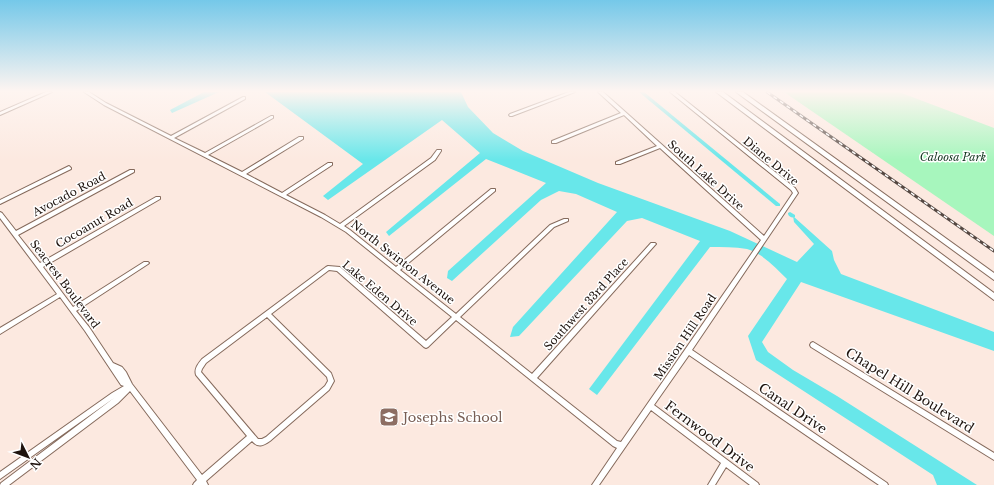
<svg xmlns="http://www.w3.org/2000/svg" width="994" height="485" font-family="'Libre Baskerville',serif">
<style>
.green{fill:#a7f6bd}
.water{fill:#68e7ea}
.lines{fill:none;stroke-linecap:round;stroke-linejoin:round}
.canal{fill:#68e7ea;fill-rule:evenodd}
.minor-casing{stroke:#856a5c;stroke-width:2}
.highway-casing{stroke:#856a5c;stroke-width:2}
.minor{fill:#fff;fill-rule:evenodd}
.highway{fill:#fff;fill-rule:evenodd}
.rail-casing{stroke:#554842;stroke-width:3}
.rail{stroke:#fff;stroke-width:1.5;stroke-dasharray:4;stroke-linecap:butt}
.labels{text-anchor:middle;stroke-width:3;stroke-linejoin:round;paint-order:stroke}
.park-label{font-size:11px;font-style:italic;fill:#143620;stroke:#fff}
.street-label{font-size:11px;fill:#1e130e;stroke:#fff}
.near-street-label{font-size:13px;fill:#1e130e;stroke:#fff}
.near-education-label{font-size:13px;fill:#785e54;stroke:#fff;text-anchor:start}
</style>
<rect width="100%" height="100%" fill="#fce9e0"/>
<!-- green -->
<polygon class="green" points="784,92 899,92 994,128 994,236"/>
<!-- water -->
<g class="water">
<polygon points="204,92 219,92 172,113 170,110"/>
<path d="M265,92h196l7,15 25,26 30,18 75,32 132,48 67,31 17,-18 -20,-22 -1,-6 39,35 2,9 7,14 153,58v19l-193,-69 -39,60 6,10 25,18 44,26 140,89h-40l-4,-10 -177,-115 -8,-24 39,-57c-11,-11 -25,-26 -40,-30 -12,-2 -25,-2 -37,-2l-113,148 -8,-6 111,-148 -58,-23 -15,3 -108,115 -9,1 3,-10 104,-115 -41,-18 -17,-3 -18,9 -89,81 -5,-3 1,-7 98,-88 -60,-24 -97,77 -3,-4 94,-79 -38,-33 -114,80 -5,-4 40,-32z"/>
</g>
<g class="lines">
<!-- canal -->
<g class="canal">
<polygon points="639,92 644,92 780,204 780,206 776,206"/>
<path d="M790,212l5,3v2c-3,1 -6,0 -7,-3v-1z"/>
</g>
<!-- minor casing -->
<g class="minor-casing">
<g id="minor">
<polygon points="46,92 52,92 0,115 0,112"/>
<path d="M84,92h5l17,11 65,33 72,-39h2v2l-71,39 31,15 66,-37h2v2l-65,37 34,17 57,-35h4v2l-57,35 36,19 46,-30h4v2l-46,30 39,20 15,9 91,-66 6,-8h4v1l-6,9 -91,66 6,4 46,37 95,-78h4v2l-95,79 56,44 94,-89 14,-6h4v2l-14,6 -94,90 72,57 119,-131h4l1,1 -1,1 -118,133 80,63 4,1 140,-202 -101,-92 -40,16h-4v-2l41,-16 -33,-31 -68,28h-4v-2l69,-28 -23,-21h5l161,144 29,-43 -2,-3 -121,-98h5l120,96 3,5 -106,157 195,133 1,2h-9l-190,-130 -35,50 104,78 1,2h-9l-24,-18 -11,18h-7l13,-22 -70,-53 -52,75h-7l25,-37 -4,-2 -157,-126 -28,27 -2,1 -2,-1 -87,-76 -8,-1 -58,44 60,59 3,8 -5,9 -59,51c-7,5 -12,7 -18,0l-46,40 2,4h-15l1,-2 3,-3 -67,-89 -12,12 -109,82h-9l1,-2 113,-85 -114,81v-7l112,-79 12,-7 -3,-1 -36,-54 -25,-34 -60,37v-6l57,-34 -57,-76v-6l2,1 14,18 114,-61h4v2l-116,63 22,28 116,-66h4v2l-117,68 30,40 71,-45h4l1,1 -1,1 -72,47 13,16 24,36 9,4 4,5 6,12 70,91 45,-39 -51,-61c-2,-6 2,-11 6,-16l124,-92 2,-1 12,1 86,74 26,-24 -106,-85 -25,-15 -217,-112zM267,317l60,60 1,4 -3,5 -59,51 -4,2h-4l-57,-67 1,-3 4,-6z"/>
<polygon points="569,92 575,92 512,116 510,116 509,115 510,114"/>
<polygon points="69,166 71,168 71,169 0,204 0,200"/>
<polygon points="813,342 994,453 994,460 811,347 810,345 811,343"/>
</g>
</g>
<!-- highway casing -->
<g class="highway-casing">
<g id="highway">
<polygon points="716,92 723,92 994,293 994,300"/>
<polygon points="736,92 743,92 994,273 994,280"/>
</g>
</g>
<!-- minor -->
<use href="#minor" class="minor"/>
<!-- highway -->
<use href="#highway" class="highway"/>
<!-- rail casing -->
<g class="rail-casing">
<polyline id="rail" points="767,92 994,251"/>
</g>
<!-- rail -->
<use href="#rail" class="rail"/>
</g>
<!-- sky -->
<linearGradient id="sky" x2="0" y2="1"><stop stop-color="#75c8e9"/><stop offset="0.57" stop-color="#fef5f1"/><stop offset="1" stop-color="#fef5f1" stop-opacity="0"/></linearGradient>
<rect width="994" height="160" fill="url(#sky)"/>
<!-- icons -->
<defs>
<g id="school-square" transform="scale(1)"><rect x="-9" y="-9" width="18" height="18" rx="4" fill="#8d6e63" stroke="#fff"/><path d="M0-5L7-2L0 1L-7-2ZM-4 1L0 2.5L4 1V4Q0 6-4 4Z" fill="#fff"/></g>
</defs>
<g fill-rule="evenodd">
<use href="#school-square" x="389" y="417"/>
</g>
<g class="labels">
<!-- park labels -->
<g class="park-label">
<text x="953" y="161">Caloosa Park</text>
</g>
<!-- street labels -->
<g class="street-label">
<text transform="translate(771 161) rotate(40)" y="4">Diane Drive</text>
<text transform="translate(706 175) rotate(42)" y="4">South Lake Drive</text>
<text transform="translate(69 194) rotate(-28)" y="4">Avocado Road</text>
<text transform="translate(94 223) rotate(-30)" y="4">Cocoanut Road</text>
<text transform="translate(403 262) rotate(38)" y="4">North Swinton Avenue</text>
<text transform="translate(65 284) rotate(53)" y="4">Seacrest Boulevard</text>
<text transform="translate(380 293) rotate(40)" y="4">Lake Eden Drive</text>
<text transform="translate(586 304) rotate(-48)" y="4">Southwest 33rd Place</text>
<text transform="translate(685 337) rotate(-56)" y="4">Mission Hill Road</text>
</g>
<!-- near-street labels -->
<g class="near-street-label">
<text transform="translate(910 390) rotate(32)" y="5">Chapel Hill Boulevard</text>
<text transform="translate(793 408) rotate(34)" y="5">Canal Drive</text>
<text transform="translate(710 436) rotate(37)" y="5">Fernwood Drive</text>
</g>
<!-- near-education labels -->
<g class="near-education-label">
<text x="403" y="422">Josephs School</text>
</g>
</g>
<!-- north arrow -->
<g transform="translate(28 457) rotate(132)" stroke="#ffffff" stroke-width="3" paint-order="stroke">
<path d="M0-3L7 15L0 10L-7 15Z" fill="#1e130e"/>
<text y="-6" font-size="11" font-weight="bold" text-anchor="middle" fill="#1e130e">N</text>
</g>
</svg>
